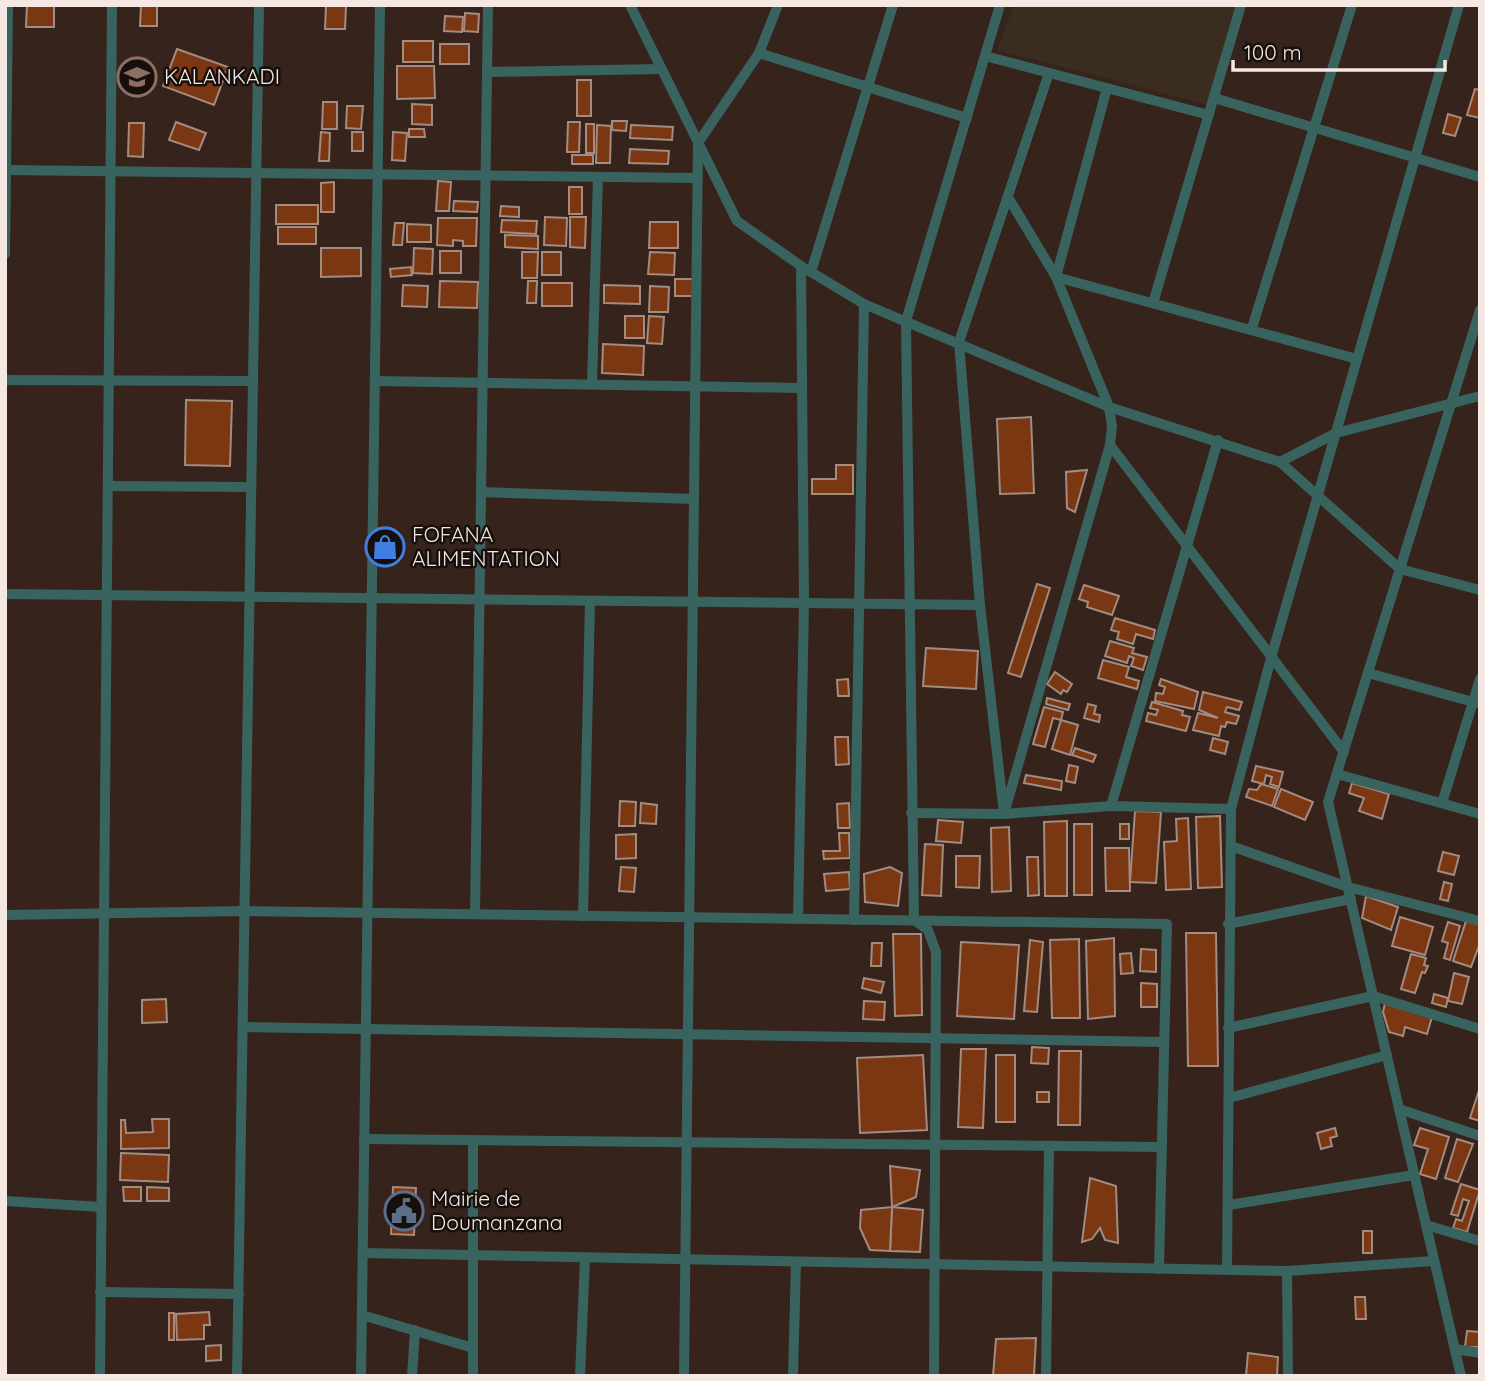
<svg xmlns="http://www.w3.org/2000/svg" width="1485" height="1381" font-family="Quicksand,sans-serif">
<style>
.commercial{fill:#3a2d1f}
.building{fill:#7b3711;stroke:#a28b81;stroke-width:2}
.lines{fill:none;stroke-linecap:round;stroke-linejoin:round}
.street{stroke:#39635e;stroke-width:10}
.labels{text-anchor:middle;stroke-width:5;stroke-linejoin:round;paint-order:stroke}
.poi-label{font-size:21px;fill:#f5e8e3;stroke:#170f0b;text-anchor:start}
</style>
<rect width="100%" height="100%" fill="#36231b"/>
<!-- commercial -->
<polygon class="commercial" points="1014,5 1240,5 1209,105 997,50"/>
<!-- building -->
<g class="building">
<polygon points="27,5 54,5 54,27 26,27"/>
<polygon points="141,5 157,5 157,26 140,26"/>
<polygon points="326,6 346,6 345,29 325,29"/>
<polygon points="465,13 479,14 478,32 464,31"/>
<polygon points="445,16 463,17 462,32 444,31"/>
<rect x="403" y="41" width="30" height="21"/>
<rect x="440" y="44" width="29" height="20"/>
<polygon points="177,49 228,67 214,105 163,86"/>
<polygon points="397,66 434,66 435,98 397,99"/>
<rect x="577" y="80" width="14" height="36"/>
<polygon points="1475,89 1480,90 1480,118 1467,115"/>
<polygon points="323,102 337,102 337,129 322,129"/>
<polygon points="412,104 432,105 432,125 412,124"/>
<polygon points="347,106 363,106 361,129 346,128"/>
<polygon points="1448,114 1461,118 1455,136 1443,133"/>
<polygon points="612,121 627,121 626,131 612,130"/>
<polygon points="176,122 206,133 199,150 169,140"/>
<polygon points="568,122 580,122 579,152 567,152"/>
<polygon points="129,123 144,123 143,157 128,156"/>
<rect x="586" y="124" width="8" height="29"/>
<polygon points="597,125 611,126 610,163 596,163"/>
<polygon points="631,125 673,127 672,140 630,138"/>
<polygon points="409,129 424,129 425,137 409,137"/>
<polygon points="321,132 330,133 329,161 319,161"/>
<rect x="352" y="132" width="11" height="19"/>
<polygon points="393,132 407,133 405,161 392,160"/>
<polygon points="630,149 669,151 668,164 629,163"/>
<rect x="572" y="155" width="21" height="9"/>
<polygon points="438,181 451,182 449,211 436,211"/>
<polygon points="334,182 334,212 321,212 321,183"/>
<rect x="569" y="187" width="13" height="27"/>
<polygon points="454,201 478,202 477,212 453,211"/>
<rect x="276" y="205" width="42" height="19"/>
<polygon points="501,206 519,207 519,217 500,216"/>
<polygon points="545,217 567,218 566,246 544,245"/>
<polygon points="570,217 586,217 585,248 570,247"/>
<polygon points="438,218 477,218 476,246 463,246 463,241 453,240 453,246 437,245"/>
<polygon points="502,220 537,221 536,234 501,232"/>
<polygon points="650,222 678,222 678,248 649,248"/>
<polygon points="395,223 404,223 402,245 393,245"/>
<polygon points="407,224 431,225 431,242 407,242"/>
<rect x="278" y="227" width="38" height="17"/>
<polygon points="505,235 538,236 538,249 505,247"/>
<polygon points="321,248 361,248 361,276 321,277"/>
<polygon points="414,248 433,249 432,274 413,273"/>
<rect x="440" y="251" width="21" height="22"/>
<polygon points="522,252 538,252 537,278 522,278"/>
<rect x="542" y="252" width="19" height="23"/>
<polygon points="650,252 675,253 674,275 648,274"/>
<polygon points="411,267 412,275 391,277 390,269"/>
<rect x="675" y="279" width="18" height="17"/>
<polygon points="440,281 478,282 477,308 439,307"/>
<polygon points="528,281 537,281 536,303 527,303"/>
<rect x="542" y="283" width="30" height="23"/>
<polygon points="403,285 428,286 427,307 402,306"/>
<polygon points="604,285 640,286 640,304 604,303"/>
<polygon points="650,286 669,287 668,312 649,312"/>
<rect x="625" y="316" width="19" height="22"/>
<polygon points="649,316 664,317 662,344 647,343"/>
<polygon points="603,344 644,346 643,375 602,373"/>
<polygon points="186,400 232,401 230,466 185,465"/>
<polygon points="1031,417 1034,493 1000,494 997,419"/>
<polygon points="836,465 853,465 853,494 812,494 812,479 836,479"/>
<polygon points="1087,470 1075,512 1067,508 1066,472"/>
<polygon points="1037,584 1050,588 1021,677 1008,673"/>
<polygon points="1084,585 1119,596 1112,615 1087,607 1088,602 1079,599"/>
<polygon points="1115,618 1155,630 1153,639 1136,634 1133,644 1117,639 1119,632 1111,630"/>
<polygon points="1110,641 1134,648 1132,653 1147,657 1143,670 1131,666 1134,658 1129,656 1127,663 1105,656"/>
<polygon points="926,648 978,651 976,689 923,686"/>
<polygon points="1103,660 1129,667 1126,677 1139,681 1137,689 1098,678"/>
<polygon points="1055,672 1072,684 1067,692 1063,690 1061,694 1047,684"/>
<polygon points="848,679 849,696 838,696 837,680"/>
<polygon points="1161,679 1198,692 1194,709 1155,701 1156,693 1163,694 1165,687 1159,685"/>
<polygon points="1203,692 1242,702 1239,710 1227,707 1225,712 1239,716 1236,724 1227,722 1225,727 1221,726 1219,736 1193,730 1198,713 1218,718 1199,710"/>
<polygon points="1047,698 1070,704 1068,710 1046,704"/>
<polygon points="1152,702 1183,711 1182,715 1190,717 1186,731 1146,721 1148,713 1156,715 1158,710 1150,708"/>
<polygon points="1088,704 1096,706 1094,714 1100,715 1099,722 1084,718"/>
<polygon points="1044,707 1063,712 1061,720 1053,718 1045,747 1033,744"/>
<polygon points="1061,720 1078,725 1070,755 1052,749"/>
<polygon points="835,737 848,737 849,764 836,765"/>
<polygon points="1213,738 1228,742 1225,754 1210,750"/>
<polygon points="1075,748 1096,755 1093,762 1072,755"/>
<polygon points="1069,765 1078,767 1075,783 1066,781"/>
<polygon points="1256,766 1283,772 1279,787 1270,784 1272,777 1266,775 1264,784 1252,781"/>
<polygon points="1026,775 1062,781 1061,790 1024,783"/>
<polygon points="1352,783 1389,794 1382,819 1359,811 1364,798 1349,793"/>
<polygon points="1261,784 1278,789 1272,806 1246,797 1249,789 1257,790"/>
<polygon points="1281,789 1313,802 1305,820 1274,807"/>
<polygon points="620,801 636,802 635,826 619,826"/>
<polygon points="641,803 657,805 656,824 640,823"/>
<polygon points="849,803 850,828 838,828 837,804"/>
<polygon points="1135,811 1161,812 1156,883 1130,882"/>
<polygon points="1220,816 1222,887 1198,888 1196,817"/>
<polygon points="1188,818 1191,889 1166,890 1164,842 1177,841 1176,819"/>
<polygon points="938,820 963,822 961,843 936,841"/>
<polygon points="1067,821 1067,896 1045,896 1044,822"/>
<rect x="1074" y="824" width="18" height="71"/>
<rect x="1120" y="824" width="9" height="15"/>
<polygon points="1009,827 1011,891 992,892 991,828"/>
<polygon points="839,833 849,833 850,858 824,859 823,851 840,851"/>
<polygon points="636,834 636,858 616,859 616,835"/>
<polygon points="925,844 943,845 941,896 922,895"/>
<polygon points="1105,848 1129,848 1130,891 1106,891"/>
<polygon points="1443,852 1459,856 1454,875 1438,871"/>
<polygon points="956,856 980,856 979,888 956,887"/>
<polygon points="1027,857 1038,857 1039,895 1028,896"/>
<polygon points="621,867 636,868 634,892 619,891"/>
<polygon points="890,867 902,873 898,906 865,902 864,874"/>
<polygon points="849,872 850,889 826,891 824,874"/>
<polygon points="1444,882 1452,884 1448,901 1440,899"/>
<polygon points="1366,896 1398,907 1391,930 1362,918"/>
<polygon points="1400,917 1433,927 1425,955 1392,946"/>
<polygon points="1466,921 1480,925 1480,943 1471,967 1453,961"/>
<polygon points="1448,922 1460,926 1450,960 1444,958 1448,943 1442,941"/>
<polygon points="1186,933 1216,933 1218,1066 1188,1066"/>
<polygon points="893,934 921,934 922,1015 895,1016"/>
<polygon points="1114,938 1115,1016 1088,1019 1086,941"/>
<polygon points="1079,939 1080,1018 1052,1018 1050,940"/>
<polygon points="1030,940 1043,942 1037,1012 1024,1011"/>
<polygon points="961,942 1019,945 1014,1019 957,1016"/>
<polygon points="872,943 882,943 881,966 871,966"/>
<polygon points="1141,949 1156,950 1156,972 1140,971"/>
<polygon points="1131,953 1133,973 1121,974 1120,954"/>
<polygon points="1411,954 1426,958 1424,965 1428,966 1425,973 1422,972 1415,993 1401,989"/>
<polygon points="1454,973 1469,977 1462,1004 1448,1001"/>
<polygon points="864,978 884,982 881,993 862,988"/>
<polygon points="1141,983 1157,984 1157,1007 1141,1007"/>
<polygon points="1434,994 1448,998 1446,1007 1432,1003"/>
<polygon points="166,999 167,1022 142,1023 142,1000"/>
<polygon points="864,1001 885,1002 884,1020 863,1019"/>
<polygon points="1385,1003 1432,1017 1427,1034 1405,1027 1403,1036 1389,1032 1383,1012"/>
<polygon points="1032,1047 1049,1048 1048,1064 1031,1063"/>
<polygon points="961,1049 986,1049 983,1128 958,1127"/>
<polygon points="1059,1051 1081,1051 1080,1125 1058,1125"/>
<polygon points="923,1055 927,1130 860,1133 857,1058"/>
<rect x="996" y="1055" width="19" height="67"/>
<polygon points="1480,1087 1480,1121 1470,1118"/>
<rect x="1037" y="1092" width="12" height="10"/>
<polygon points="152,1119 169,1119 169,1148 121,1149 121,1120 125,1120 126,1133 153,1132"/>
<polygon points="1335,1128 1337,1136 1330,1138 1332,1146 1321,1149 1317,1133"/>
<polygon points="1420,1128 1449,1137 1436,1179 1420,1174 1428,1149 1414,1145"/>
<polygon points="1457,1139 1473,1144 1458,1182 1445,1178"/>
<polygon points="121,1153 169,1155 168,1182 120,1180"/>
<polygon points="890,1166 920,1170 916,1197 892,1207"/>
<polygon points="1090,1178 1116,1186 1118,1243 1105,1240 1100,1228 1092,1239 1082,1242"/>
<polygon points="1461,1184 1480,1190 1467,1232 1453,1228 1456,1219 1462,1221 1469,1201 1463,1199 1458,1216 1451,1214"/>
<polygon points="123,1187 141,1187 141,1201 124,1201"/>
<polygon points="147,1187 169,1188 169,1201 147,1201"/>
<polygon points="393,1187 416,1188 414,1235 391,1234"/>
<polygon points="892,1207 923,1210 920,1252 890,1251"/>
<polygon points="892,1207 890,1251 870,1250 860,1228 861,1210"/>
<rect x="1363" y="1231" width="9" height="22"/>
<polygon points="1355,1297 1365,1297 1366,1319 1356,1319"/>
<polygon points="209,1312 210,1325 204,1325 204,1339 177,1340 176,1314"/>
<rect x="169" y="1313" width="5" height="27"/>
<polygon points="1467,1331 1480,1332 1480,1347 1465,1347"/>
<polygon points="1036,1338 1034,1376 993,1376 996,1339"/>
<polygon points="221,1345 221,1360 206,1361 206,1346"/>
<polygon points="1248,1353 1278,1357 1277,1376 1246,1376"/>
</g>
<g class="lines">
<!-- street -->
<g class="street">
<polyline points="630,5 737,221 801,266 864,304 1109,407 1280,462 1400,569 1480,590"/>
<polyline points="759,53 967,118"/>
<polyline points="985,56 1209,115"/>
<polyline points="487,72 661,69"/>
<polyline points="1107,88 1056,277 1357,359"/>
<polyline points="1214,98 1480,177"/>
<polyline points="5,170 697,178"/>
<polyline points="5,254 8,5"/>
<polyline points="811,272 893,5"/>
<polyline points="1153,303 1241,5"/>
<polyline points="1252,328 1352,5"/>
<polyline points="5,380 253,381"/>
<polyline points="375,381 800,388"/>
<polyline points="592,384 598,177"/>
<polyline points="1110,445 1344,752"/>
<polyline points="1280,462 1336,433 1480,396"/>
<polyline points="108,486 251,487"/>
<polyline points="481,492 694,499"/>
<polyline points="5,594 980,605"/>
<polyline points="1368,673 1477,703"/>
<polyline points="1337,774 1480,814"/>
<polyline points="1442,803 1480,679"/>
<polyline points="1111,806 1218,440"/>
<polyline points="1006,807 1110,445 1112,426 1109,407 1056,277 1008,197"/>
<polyline points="911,813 1004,814 1111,806 1231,809"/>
<polyline points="1004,814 980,605 959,342 1049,73"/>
<polyline points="1231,846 1348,887 1480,921"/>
<polyline points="475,914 488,5"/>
<polyline points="5,915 244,911 1167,924 1159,1269"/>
<polyline points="583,916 590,601"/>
<polyline points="798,919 804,603 801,266"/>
<polyline points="854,920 864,304"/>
<polyline points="1228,924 1351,899"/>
<polyline points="243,1027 1164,1042"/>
<polyline points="1228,1028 1373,996 1480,1029"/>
<polyline points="1229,1098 1387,1055"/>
<polyline points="1399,1109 1480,1136"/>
<polyline points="364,1139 1162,1147"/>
<polyline points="5,1201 101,1207"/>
<polyline points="1229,1205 1414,1175"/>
<polyline points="1426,1225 1480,1241"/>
<polyline points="363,1253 1287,1271 1434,1261"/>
<polyline points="1227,1270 1231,809 1271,658 1459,5"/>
<polyline points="1287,1271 1288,1376"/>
<polyline points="100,1292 239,1294"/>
<polyline points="362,1315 473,1348"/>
<polyline points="1455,1349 1480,1353"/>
<polyline points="100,1376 112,5"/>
<polyline points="237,1376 259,5"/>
<polyline points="361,1376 380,5"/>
<polyline points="412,1376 415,1330"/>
<polyline points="473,1376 473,1140"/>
<polyline points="580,1376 585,1258"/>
<polyline points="684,1376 698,143 759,53 778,5"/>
<polyline points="793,1376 796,1262"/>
<polyline points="934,1376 936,952 928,930 914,920 906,321 1000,5"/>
<polyline points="1046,1376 1049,1146"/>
<polyline points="1461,1376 1328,802 1480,310"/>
</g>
</g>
<!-- icons -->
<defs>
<g id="school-ring" transform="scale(2.0125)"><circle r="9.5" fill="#170f0b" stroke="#8d6e63" stroke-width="1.5"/><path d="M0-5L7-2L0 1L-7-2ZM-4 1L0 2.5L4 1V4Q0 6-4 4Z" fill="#8d6e63"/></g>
<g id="shop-ring" transform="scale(2.0125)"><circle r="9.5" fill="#170f0b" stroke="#3f7fe0" stroke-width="1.5"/><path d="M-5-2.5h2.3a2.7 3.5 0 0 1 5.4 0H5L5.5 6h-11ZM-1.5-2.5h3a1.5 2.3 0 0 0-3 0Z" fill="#3f7fe0"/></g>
<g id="civic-ring" transform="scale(2.0125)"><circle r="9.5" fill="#170f0b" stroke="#5c6f8a" stroke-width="1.5"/><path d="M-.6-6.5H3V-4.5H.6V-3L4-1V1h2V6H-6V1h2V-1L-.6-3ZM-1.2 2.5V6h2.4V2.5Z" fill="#5c6f8a"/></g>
</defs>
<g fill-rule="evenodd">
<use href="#school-ring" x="137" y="77"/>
<use href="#shop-ring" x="385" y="547"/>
<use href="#civic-ring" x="404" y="1211"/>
</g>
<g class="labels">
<!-- poi labels -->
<g class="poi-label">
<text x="164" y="84">KALANKADI</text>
<text x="412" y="542">FOFANA<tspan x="412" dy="24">ALIMENTATION</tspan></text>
<text x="431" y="1206">Mairie de<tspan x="431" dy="24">Doumanzana</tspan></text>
</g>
</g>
<!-- border -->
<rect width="1485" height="1381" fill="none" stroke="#f5e8e3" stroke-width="14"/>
<!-- scale -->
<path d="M1233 60v10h212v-10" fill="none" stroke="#f5e8e3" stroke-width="3.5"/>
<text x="1244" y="60" font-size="21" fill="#f5e8e3" stroke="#170f0b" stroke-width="5" paint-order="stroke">100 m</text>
</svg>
